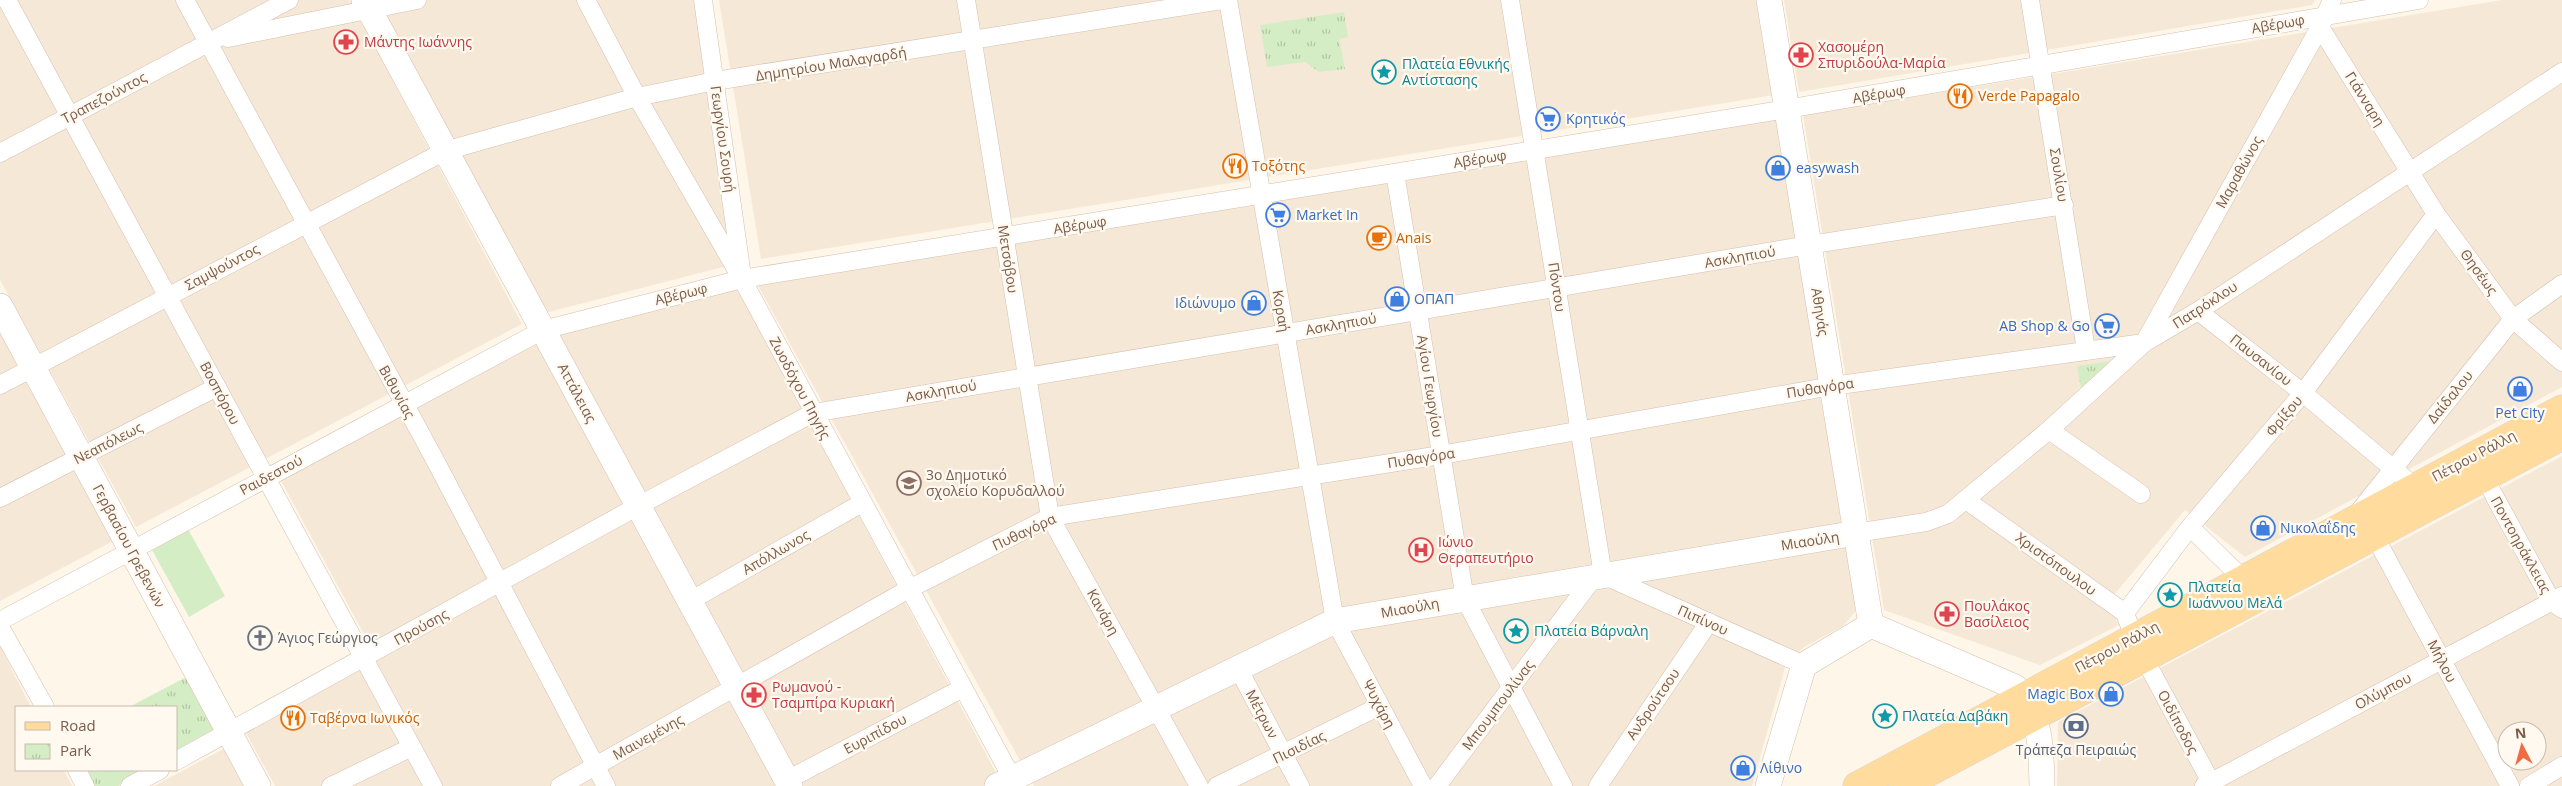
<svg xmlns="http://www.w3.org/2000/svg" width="2562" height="786" font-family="'Open Sans',sans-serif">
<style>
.residential{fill:#f6e8d6;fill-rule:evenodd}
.park{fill:url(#park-tufts)}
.garden{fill:#d5edc5}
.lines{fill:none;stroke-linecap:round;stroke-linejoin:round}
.street-casing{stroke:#d4bfaf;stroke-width:19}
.secondary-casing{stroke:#d7bfac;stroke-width:26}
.primary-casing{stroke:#dcd4d0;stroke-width:29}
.street{stroke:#fff;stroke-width:18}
.secondary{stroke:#fff;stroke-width:25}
.primary{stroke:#ffdc9e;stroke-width:28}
.labels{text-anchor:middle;stroke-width:4.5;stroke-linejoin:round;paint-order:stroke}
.street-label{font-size:14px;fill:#7a5b4a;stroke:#fff9f0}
.health-label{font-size:14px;fill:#be3a42;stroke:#fff9f0;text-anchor:start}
.culture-label{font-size:14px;fill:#0d838f;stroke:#fff9f0;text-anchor:start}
.food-label{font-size:14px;fill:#c56008;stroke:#fff9f0;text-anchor:start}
.shop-label{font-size:14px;fill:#366cbe;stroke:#fff9f0;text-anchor:start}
.education-label{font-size:14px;fill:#785e54;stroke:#fff9f0;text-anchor:start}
.worship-label{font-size:14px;fill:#5b616d;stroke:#fff9f0;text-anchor:start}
.service-label{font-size:14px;fill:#4e5e75;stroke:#fff9f0}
</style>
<defs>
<pattern id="park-tufts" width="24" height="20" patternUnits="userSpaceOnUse" patternTransform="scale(1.25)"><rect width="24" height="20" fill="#d5edc5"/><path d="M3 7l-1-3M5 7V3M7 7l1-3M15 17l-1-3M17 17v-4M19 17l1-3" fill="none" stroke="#b2c3a2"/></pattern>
</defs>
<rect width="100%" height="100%" fill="#fef6e8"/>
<!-- residential -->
<g class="residential">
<polygon points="0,0 350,0 522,324 136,527 0,280"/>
<polygon points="375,0 699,0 742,262 545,313"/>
<polygon points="719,0 1758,0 1774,95 761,259"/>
<polygon points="1784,0 2315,0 2312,5 1799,92"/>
<polygon points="2502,0 2562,0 2562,387 2245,557 2185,510 2108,602 2119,625 2040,665 1884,610 1803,115"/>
<polygon points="1778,118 1856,592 1855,612 1843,626 1804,647 1786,664 1752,786 1034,786 757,284"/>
<polygon points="738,288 1003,786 275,786 246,733 378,660 279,477 529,340"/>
<polygon points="0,330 115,540 0,601"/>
<path d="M2562,456v330h-505l1,-64zM2507,731h30v30h-30z"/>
<polygon points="0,647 31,707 16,707 16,770 64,770 72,786 0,786"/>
<polygon points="229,746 251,786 154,786"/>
</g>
<!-- park -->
<g class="park">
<polygon points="1344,12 1348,37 1339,39 1345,69 1319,72 1305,62 1267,67 1260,25"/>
<polygon points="2119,360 2082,394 2077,366"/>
<polygon points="192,674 221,732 176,755 176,707 129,707"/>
<polygon points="86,770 149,770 118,786 95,786"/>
</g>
<!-- garden -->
<polygon class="garden" points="188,529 225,596 189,617 152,550"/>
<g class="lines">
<!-- street casing -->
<g class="street-casing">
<g id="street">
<polyline points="7,0 433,786"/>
<polyline points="185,0 435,460 606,786"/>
<polyline points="586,0 637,97 742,279 1012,778"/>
<polyline points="703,0 741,269"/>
<polyline points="966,0 1050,517 1199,786"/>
<polyline points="1228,0 1335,621 1423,786"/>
<polyline points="1510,0 1603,575 1804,665"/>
<polyline points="2030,0 2086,350"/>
<polyline points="2320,27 2436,214 2513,319 2562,362"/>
<polyline points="228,38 417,0"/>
<polyline points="0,153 289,0"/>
<polyline points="1395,173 1465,599 1563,786"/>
<polyline points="2198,311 2303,393 2415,487"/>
<polyline points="0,385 445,151 637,97 715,81 1222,0"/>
<polyline points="2049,430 2141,494"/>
<polyline points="2484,477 2552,602 2562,609"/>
<polyline points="0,498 217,387"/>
<polyline points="1966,500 2125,613 2134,638"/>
<polyline points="2357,514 2513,319 2562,284"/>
<polyline points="2190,527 2243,579"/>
<polyline points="1856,533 1926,522 1948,514 2049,430 2144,343 2198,311 2562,72"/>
<polyline points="2374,535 2510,786"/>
<polyline points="690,601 862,503"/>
<polyline points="2125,613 2190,527 2303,393 2436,214"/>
<polyline points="0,621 543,330 742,279 1787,109 2419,0"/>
<polyline points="0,627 45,707"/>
<polyline points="2144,658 2213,786"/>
<polyline points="1238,668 1300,786"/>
<polyline points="176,761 638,506 813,413 1809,245 2064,205"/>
<polyline points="77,770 85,786"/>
<polyline points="787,780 963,688"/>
<polyline points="130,786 160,770"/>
<polyline points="331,786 412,747"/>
<polyline points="560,786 909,589 1050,517 1441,455 1832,386 2144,343 2320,27 2332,0"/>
<polyline points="1217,786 1380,706"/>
<polyline points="1437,786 1594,577"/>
<polyline points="1598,786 1709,622"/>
<polyline points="2204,786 2562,596"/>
<polyline points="2529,786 2562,766"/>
</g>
</g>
<!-- secondary casing -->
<g class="secondary-casing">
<g id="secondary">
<polyline points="364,0 790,786"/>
<polyline points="1769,0 1871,625"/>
<polyline points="0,306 258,786"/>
<path d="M1871,625l144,62c27,28 26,62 27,99"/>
<polyline points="997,786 1335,621 1856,533"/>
<polyline points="1768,786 1804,665 1871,625"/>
</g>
</g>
<!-- primary casing -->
<g class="primary-casing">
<g id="primary">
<polyline points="1857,786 2562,409"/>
<polyline points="1903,786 2562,436"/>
</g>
</g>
<!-- street -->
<use href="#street" class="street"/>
<!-- secondary -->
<use href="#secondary" class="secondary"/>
<!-- primary -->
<use href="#primary" class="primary"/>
</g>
<!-- icons -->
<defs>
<g id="pharmacy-ring" transform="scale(1.25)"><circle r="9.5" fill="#fff9f0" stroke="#e0444e" stroke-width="1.5"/><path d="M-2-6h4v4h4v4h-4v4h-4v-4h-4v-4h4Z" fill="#e0444e"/></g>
<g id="sight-ring" transform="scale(1.25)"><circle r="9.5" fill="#fff9f0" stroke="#0f9aa8" stroke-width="1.5"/><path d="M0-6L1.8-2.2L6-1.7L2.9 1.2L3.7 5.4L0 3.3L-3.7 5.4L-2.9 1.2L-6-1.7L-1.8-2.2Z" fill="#0f9aa8"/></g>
<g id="restaurant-ring" transform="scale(1.25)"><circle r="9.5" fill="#fff9f0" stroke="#e8710a" stroke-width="1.5"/><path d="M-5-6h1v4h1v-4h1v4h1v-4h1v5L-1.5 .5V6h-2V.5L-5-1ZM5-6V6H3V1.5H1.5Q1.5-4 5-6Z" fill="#e8710a"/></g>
<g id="supermarket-ring" transform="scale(1.25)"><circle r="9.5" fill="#fff9f0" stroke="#3f7fe0" stroke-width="1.5"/><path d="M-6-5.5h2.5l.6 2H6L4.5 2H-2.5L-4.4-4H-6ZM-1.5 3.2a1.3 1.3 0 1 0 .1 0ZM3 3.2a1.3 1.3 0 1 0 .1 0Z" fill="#3f7fe0"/></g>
<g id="shop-ring" transform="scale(1.25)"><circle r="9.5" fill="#fff9f0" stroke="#3f7fe0" stroke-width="1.5"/><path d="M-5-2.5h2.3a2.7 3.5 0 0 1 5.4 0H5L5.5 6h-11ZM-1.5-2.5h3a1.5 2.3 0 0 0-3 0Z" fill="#3f7fe0"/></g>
<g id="cafe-ring" transform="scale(1.25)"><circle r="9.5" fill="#fff9f0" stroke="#e8710a" stroke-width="1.5"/><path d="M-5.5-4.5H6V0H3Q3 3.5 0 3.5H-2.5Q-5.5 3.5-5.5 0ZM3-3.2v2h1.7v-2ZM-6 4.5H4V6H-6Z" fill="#e8710a"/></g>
<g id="school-ring" transform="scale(1.25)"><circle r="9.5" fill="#fff9f0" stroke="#8d6e63" stroke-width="1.5"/><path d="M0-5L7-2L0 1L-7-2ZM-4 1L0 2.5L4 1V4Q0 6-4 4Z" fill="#8d6e63"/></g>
<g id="hospital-ring" transform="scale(1.25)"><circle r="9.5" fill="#fff9f0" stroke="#e0444e" stroke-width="1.5"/><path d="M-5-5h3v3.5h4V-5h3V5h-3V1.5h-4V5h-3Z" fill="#e0444e"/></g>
<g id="church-ring" transform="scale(1.25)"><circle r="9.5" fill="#fff9f0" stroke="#6b7280" stroke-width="1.5"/><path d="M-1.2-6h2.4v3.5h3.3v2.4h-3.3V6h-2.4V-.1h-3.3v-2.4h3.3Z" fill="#6b7280"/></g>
<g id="bank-ring" transform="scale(1.25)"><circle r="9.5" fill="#fff9f0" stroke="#5c6f8a" stroke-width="1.5"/><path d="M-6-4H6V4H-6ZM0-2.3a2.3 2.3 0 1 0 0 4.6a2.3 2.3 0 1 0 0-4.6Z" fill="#5c6f8a"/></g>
</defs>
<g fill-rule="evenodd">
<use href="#pharmacy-ring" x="346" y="42"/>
<use href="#pharmacy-ring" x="1801" y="55"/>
<use href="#sight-ring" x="1384" y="72"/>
<use href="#restaurant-ring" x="1960" y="96"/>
<use href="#supermarket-ring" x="1548" y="119"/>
<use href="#restaurant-ring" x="1235" y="166"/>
<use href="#shop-ring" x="1778" y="168"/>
<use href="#supermarket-ring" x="1278" y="215"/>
<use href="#cafe-ring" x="1379" y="238"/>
<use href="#shop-ring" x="1397" y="299"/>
<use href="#shop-ring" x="1254" y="303"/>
<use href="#supermarket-ring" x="2107" y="326"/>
<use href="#shop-ring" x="2520" y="389"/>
<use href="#school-ring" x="909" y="483"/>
<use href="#shop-ring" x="2263" y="528"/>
<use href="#hospital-ring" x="1421" y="550"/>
<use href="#sight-ring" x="2170" y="595"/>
<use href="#pharmacy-ring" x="1947" y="614"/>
<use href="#sight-ring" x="1516" y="631"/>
<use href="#church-ring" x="260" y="638"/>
<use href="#shop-ring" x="2111" y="694"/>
<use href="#pharmacy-ring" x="754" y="695"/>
<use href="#sight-ring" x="1885" y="716"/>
<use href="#restaurant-ring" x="293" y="718"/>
<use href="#bank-ring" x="2076" y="726"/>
<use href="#shop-ring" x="1743" y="768"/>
</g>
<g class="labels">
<!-- street labels -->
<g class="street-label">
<text transform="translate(2278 24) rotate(-10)" y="5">Αβέρωφ</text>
<text transform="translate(831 64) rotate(-9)" y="5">Δημητρίου Μαλαγαρδή</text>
<text transform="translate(1879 94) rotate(-10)" y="5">Αβέρωφ</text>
<text transform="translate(104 98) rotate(-28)" y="5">Τραπεζούντος</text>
<text transform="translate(2365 99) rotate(58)" y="5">Γιάνναρη</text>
<text transform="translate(723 139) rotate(82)" y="5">Γεωργίου Σουρή</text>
<text transform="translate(1480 159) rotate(-9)" y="5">Αβέρωφ</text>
<text transform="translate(2239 172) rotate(-61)" y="5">Μαραθώνος</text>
<text transform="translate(2059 175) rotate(81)" y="5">Σουλίου</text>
<text transform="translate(1080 225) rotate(-9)" y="5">Αβέρωφ</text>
<text transform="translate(1740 257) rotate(-10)" y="5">Ασκληπιού</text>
<text transform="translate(1008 259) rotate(81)" y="5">Μετσόβου</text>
<text transform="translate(222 267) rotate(-28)" y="5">Σαμψούντος</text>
<text transform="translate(2479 272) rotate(54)" y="5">Θησέως</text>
<text transform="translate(1557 287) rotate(81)" y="5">Πόντου</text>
<text transform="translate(681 294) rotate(-14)" y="5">Αβέρωφ</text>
<text transform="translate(2205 305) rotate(-33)" y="5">Πατρόκλου</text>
<text transform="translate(1281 311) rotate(80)" y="5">Κοραή</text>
<text transform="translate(1820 312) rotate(81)" y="5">Αθηνάς</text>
<text transform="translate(1341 324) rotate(-10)" y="5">Ασκληπιού</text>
<text transform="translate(2261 360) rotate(38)" y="5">Παυσανίου</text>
<text transform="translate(1430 386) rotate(81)" y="5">Αγίου Γεωργίου</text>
<text transform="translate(800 388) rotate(62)" y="5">Ζωοδόχου Πηγής</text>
<text transform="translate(1820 388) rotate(-9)" y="5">Πυθαγόρα</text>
<text transform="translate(941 391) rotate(-10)" y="5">Ασκληπιού</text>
<text transform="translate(397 392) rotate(61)" y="5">Βιθυνίας</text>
<text transform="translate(220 393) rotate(62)" y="5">Βοσπόρου</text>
<text transform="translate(577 393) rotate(62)" y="5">Αττάλειας</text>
<text transform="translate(2450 397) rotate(-51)" y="5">Δαίδαλου</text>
<text transform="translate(2284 416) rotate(-50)" y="5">Φρίξου</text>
<text transform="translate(108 443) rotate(-27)" y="5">Νεαπόλεως</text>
<text transform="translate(2474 456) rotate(-28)" y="5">Πέτρου Ράλλη</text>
<text transform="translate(1421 458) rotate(-9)" y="5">Πυθαγόρα</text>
<text transform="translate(271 475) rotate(-28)" y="5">Ραιδεστού</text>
<text transform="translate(1024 532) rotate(-25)" y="5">Πυθαγόρα</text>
<text transform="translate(1810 541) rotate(-9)" y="5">Μιαούλη</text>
<text transform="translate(2521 545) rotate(61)" y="5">Ποντοηράκλειας</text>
<text transform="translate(129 546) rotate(62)" y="5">Γερβασίου Γρεβενών</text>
<text transform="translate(776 552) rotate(-30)" y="5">Απόλλωνος</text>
<text transform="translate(2056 564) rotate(36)" y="5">Χριστόπουλου</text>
<text transform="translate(1410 608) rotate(-10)" y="5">Μιαούλη</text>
<text transform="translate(1103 612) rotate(61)" y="5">Κανάρη</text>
<text transform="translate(1703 620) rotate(24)" y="5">Πιπίνου</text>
<text transform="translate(421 627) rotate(-29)" y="5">Προύσης</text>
<text transform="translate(2117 647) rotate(-28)" y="5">Πέτρου Ράλλη</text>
<text transform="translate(2442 661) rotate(62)" y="5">Μήλου</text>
<text transform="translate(2383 691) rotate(-28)" y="5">Ολύμπου</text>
<text transform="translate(1379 704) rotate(62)" y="5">Ψυχάρη</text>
<text transform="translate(1653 704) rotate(-56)" y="5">Ανδρούτσου</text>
<text transform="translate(1498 705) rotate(-53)" y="5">Μπουμπουλίνας</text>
<text transform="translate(1262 714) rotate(62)" y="5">Μέτρων</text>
<text transform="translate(2178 722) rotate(62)" y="5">Οιδίποδος</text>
<text transform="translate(875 734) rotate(-28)" y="5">Ευριπίδου</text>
<text transform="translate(648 737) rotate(-29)" y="5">Μαινεμένης</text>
<text transform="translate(1299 747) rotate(-26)" y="5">Πισιδίας</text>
</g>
<!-- health labels -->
<g class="health-label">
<text x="364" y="47">Μάντης Ιωάννης</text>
<text x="1818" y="52">Χασομέρη<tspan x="1818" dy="16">Σπυριδούλα-Μαρία</tspan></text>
<text x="1438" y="547">Ιώνιο<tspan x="1438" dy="16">Θεραπευτήριο</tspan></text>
<text x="1964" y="611">Πουλάκος<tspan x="1964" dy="16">Βασίλειος</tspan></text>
<text x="772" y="692">Ρωμανού -<tspan x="772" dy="16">Τσαμπίρα Κυριακή</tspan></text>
</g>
<!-- culture labels -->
<g class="culture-label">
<text x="1402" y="69">Πλατεία Εθνικής<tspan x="1402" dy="16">Αντίστασης</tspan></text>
<text x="2188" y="592">Πλατεία<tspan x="2188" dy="16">Ιωάννου Μελά</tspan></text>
<text x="1534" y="636">Πλατεία Βάρναλη</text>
<text x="1902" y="721">Πλατεία Δαβάκη</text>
</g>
<!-- food labels -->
<g class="food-label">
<text x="1978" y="101">Verde Papagalo</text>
<text x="1252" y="171">Τοξότης</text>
<text x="1396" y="243">Anais</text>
<text x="310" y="723">Ταβέρνα Ιωνικός</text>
</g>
<!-- shop labels -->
<g class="shop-label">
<text x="1566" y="124">Κρητικός</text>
<text x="1796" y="173">easywash</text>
<text x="1296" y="220">Market In</text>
<text x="1414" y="304">ΟΠΑΠ</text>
<text x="1236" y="308" text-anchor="end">Ιδιώνυμο</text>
<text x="2090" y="331" text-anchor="end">ΑΒ Shop &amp; Go</text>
<text x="2520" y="418" text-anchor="middle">Pet City</text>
<text x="2280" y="533">Νικολαΐδης</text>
<text x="2094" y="699" text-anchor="end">Magic Box</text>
<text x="1760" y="773">Λίθινο</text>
</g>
<!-- education labels -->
<g class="education-label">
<text x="926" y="480">3ο Δημοτικό<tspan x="926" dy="16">σχολείο Κορυδαλλού</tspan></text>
</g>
<!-- worship labels -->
<g class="worship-label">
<text x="278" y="643">Άγιος Γεώργιος</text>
</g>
<!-- service labels -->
<g class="service-label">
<text x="2076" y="755">Τράπεζα Πειραιώς</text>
</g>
</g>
<!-- legend -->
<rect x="15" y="706" width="162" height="65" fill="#fff9f0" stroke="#cabaae"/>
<rect x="25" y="722" width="25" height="8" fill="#ffdc9e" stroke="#cabaae"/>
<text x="60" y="731" font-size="15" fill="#7a5b4a">Road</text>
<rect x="25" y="744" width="25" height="15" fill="url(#park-tufts)" stroke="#cabaae"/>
<text x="60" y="756" font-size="15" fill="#7a5b4a">Park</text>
<!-- north arrow -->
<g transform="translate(2522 746) rotate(354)"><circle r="24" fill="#fff9f0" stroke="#cabaae"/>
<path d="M0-4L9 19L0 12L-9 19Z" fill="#ee6d47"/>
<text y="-8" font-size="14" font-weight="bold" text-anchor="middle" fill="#7a5b4a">N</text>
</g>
</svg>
